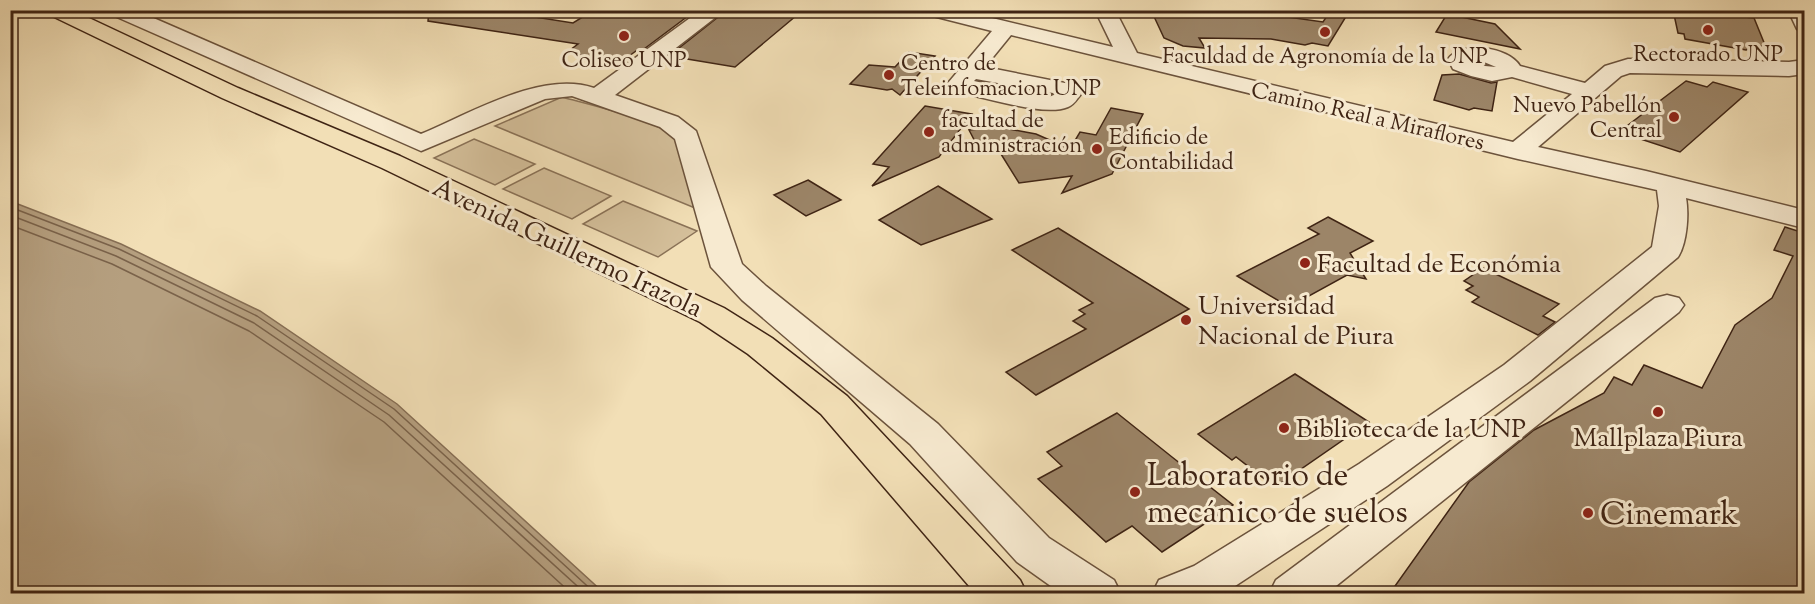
<svg xmlns="http://www.w3.org/2000/svg" width="1815" height="604" font-family="'Sorts Mill Goudy',serif">
<style>
.green{fill:#d4bf9a;stroke:#8a7257;stroke-width:1.5}
.water{fill:#b59f7f;stroke:#866e54;stroke-width:1.5}
.lines{fill:none;stroke-linecap:round;stroke-linejoin:round}
.shore{stroke:#7a624a;stroke-width:1.5}
.building{fill:#9c8568;stroke:#3f2414;stroke-width:1.5}
.minor-casing{stroke:#6c533c;stroke-width:3}
.major-casing{stroke:#3f2414;stroke-width:3}
.minor{fill:#f7ead0;fill-rule:evenodd}
.major{fill:#f2dfb6;fill-rule:evenodd}
.poi-dot{fill:#8f2418;stroke:#f7ead0;stroke-width:2}
.labels{text-anchor:middle;stroke-width:6;stroke-linejoin:round;paint-order:stroke}
.far-poi-label{font-size:22px;fill:#3f2414;stroke:#f7ead0}
.far-street-label{font-size:22px;fill:#3f2414;stroke:#f7ead0}
.street-label{font-size:26px;fill:#3f2414;stroke:#f7ead0}
.poi-label{font-size:26px;fill:#3f2414;stroke:#f7ead0;text-anchor:start}
.near-poi-label{font-size:32px;fill:#3f2414;stroke:#f7ead0;text-anchor:start}
</style>
<rect width="100%" height="100%" fill="#f2dfb6"/>
<filter id="stains"><feTurbulence type="fractalNoise" baseFrequency=".00333" numOctaves="4"/><feColorMatrix values="0 0 0 0 .2 0 0 0 0 .09 0 0 0 0 .02 0 0 0 .5 -.17"/></filter>
<radialGradient id="worn" r=".72"><stop offset=".6" stop-color="#630" stop-opacity="0"/><stop offset="1" stop-color="#630" stop-opacity=".3"/></radialGradient>
<!-- green -->
<g class="green">
<path d="M562,97c24,7 110,26 119,47 8,19 10,44 14,64l-200,-82z"/>
<polygon points="474,139 535,164 495,185 434,158"/>
<polygon points="544,168 611,196 572,219 503,189"/>
<polygon points="623,201 697,231 658,257 583,224"/>
</g>
<!-- water -->
<polygon class="water" points="10,201 121,244 260,311 397,404 604,593 11,593"/>
<g class="lines">
<!-- shore -->
<g class="shore">
<polyline points="10,207 119,249 257,316 394,409 596,594"/>
<polyline points="10,215 116,256 254,323 389,415 586,594"/>
<polyline points="10,225 112,264 249,331 384,422 572,594"/>
</g>
</g>
<!-- building -->
<g class="building">
<polygon points="429,10 490,10 573,23 594,10 696,10 640,52 636,51 622,61 566,53 578,44 428,21"/>
<polygon points="727,10 803,10 735,67 669,56"/>
<polygon points="1151,10 1265,10 1267,14 1323,22 1331,10 1350,10 1328,46 1312,43 1305,45 1271,39 1199,38 1205,48 1183,46 1164,38"/>
<polygon points="1673,10 1720,10 1744,14 1745,17 1754,18 1765,45 1746,50 1685,39 1684,34 1678,33"/>
<polygon points="1447,14 1495,24 1520,49 1436,32"/>
<polygon points="909,52 935,56 900,95 892,89 887,90 850,84 869,65 895,67"/>
<polygon points="1459,74 1491,83 1497,82 1492,111 1474,108 1469,110 1434,100 1442,75"/>
<polygon points="1686,81 1707,87 1713,82 1748,92 1680,152 1619,132"/>
<polygon points="925,106 972,114 939,157 872,186 889,167 873,164"/>
<polygon points="1111,108 1143,114 1112,174 1062,193 1072,176 1019,183 1001,154 980,151 969,130 998,127 1036,134 1070,149 1080,132 1096,135"/>
<polygon points="808,180 841,200 806,216 774,195"/>
<polygon points="938,186 992,219 921,245 879,220"/>
<polygon points="1328,217 1373,241 1350,253 1366,279 1347,275 1289,307 1237,276 1319,234 1308,228"/>
<polygon points="1785,227 1804,233 1804,594 1408,594 1395,586 1469,482 1534,430 1604,393 1614,377 1632,385 1644,365 1702,388 1735,325 1772,298 1793,256 1774,250"/>
<polygon points="1058,228 1189,309 1036,395 1006,372 1086,329 1073,321 1085,314 1079,310 1093,303 1012,250"/>
<polygon points="1483,268 1559,304 1543,316 1555,322 1538,335 1472,302 1479,297 1466,290 1473,286 1464,281"/>
<polygon points="1295,374 1369,422 1275,487 1236,457 1232,460 1198,434"/>
<polygon points="1117,413 1172,457 1233,505 1162,552 1132,526 1106,542 1038,479 1062,466 1047,452"/>
</g>
<g class="lines">
<!-- minor casing -->
<g class="minor-casing">
<g id="minor">
<path d="M107,10h28l286,124c50,-21 121,-64 173,-46l107,-78h24l-110,85 63,22 18,14 46,133 24,22 172,138 111,114 65,42 7,14h-59l-45,-32 -107,-118 -168,-144 -31,-33 -36,-128 -15,-12 -88,-31 -27,3 -124,52 -311,-137z"/>
<path d="M922,10h37l154,37 -18,-37h20l22,43 376,89 59,-48 -60,-17 -20,4 -21,-5 -18,-7 -5,-10c13,-19 61,-12 72,7l65,17 20,-17 23,-7 161,3 15,-2v14l-15,2 -159,-3 -9,3 -83,71 108,24 158,39v18l-118,-30c3,16 1,45 -8,59l-148,124 -143,105 -161,106 -74,2 7,-14 35,-14 165,-102 145,-99 148,-118 7,-41 -2,-16 -139,-31 -507,-124 -26,32 90,18 6,9c-4,5 -7,11 -13,13 -23,10 -80,-9 -106,-14l-8,-2 -6,-8 44,-52 -67,-17zM1473,61l11,1 12,5 -11,-1zM976,79l77,14 3,1 -7,3 -75,-16z"/>
<polygon points="1788,10 1804,10 1804,31 1797,29"/>
<polygon points="1667,295 1679,298 1684,305 1679,312 1326,594 1269,594 1276,580 1655,298"/>
</g>
</g>
<!-- major casing -->
<g class="major-casing">
<polygon id="major" points="45,10 72,10 238,88 400,156 724,308 772,338 847,396 1020,580 1027,594 976,594 821,414 748,354 700,322 382,168 222,98 48,14"/>
</g>
<!-- minor -->
<use href="#minor" class="minor"/>
<!-- major -->
<use href="#major" class="major"/>
</g>
<!-- markers -->
<g class="poi-dot">
<circle cx="1708" cy="30" r="6"/>
<circle cx="1325" cy="32" r="6"/>
<circle cx="624" cy="36" r="6"/>
<circle cx="889" cy="75" r="6"/>
<circle cx="1674" cy="117" r="6"/>
<circle cx="929" cy="132" r="6"/>
<circle cx="1097" cy="149" r="6"/>
<circle cx="1305" cy="263" r="6"/>
<circle cx="1186" cy="320" r="6"/>
<circle cx="1658" cy="412" r="6"/>
<circle cx="1284" cy="428" r="6"/>
<circle cx="1135" cy="492" r="6"/>
<circle cx="1588" cy="513" r="6"/>
</g>
<g class="labels">
<!-- far-poi labels -->
<g class="far-poi-label">
<text x="1708" y="61">Rectorado UNP</text>
<text x="1325" y="63">Faculdad de Agronomía de la UNP</text>
<text x="624" y="67">Coliseo UNP</text>
<text x="901" y="70" text-anchor="start">Centro de<tspan x="901" dy="25">Teleinfomacion UNP</tspan></text>
<text x="1662" y="112" text-anchor="end">Nuevo Pabellón<tspan x="1662" dy="25">Central</tspan></text>
<text x="941" y="127" text-anchor="start">facultad de<tspan x="941" dy="25">administración</tspan></text>
<text x="1109" y="144" text-anchor="start">Edificio de<tspan x="1109" dy="25">Contabilidad</tspan></text>
</g>
<!-- far-street labels -->
<g class="far-street-label">
<text transform="translate(1368 115) rotate(13)" y="8">Camino Real a Miraflores</text>
</g>
<!-- street labels -->
<g class="street-label">
<text transform="translate(568 247) rotate(25)" y="9">Avenida Guillermo Irazola</text>
</g>
<!-- poi labels -->
<g class="poi-label">
<text x="1317" y="272">Facultad de Económia</text>
<text x="1198" y="314">Universidad<tspan x="1198" dy="30">Nacional de Piura</tspan></text>
<text x="1296" y="437">Biblioteca de la UNP</text>
<text x="1658" y="446" text-anchor="middle">Mallplaza Piura</text>
</g>
<!-- near-poi labels -->
<g class="near-poi-label">
<text x="1147" y="485">Laboratorio de<tspan x="1147" dy="37">mecánico de suelos</tspan></text>
<text x="1600" y="524">Cinemark</text>
</g>
</g>
<!-- margin -->
<rect width="1815" height="604" fill="none" stroke="#f2dfb6" stroke-width="36"/>
<rect x="12" y="12" width="1791" height="580" fill="none" stroke="#3f2414" stroke-width="3"/>
<rect x="18" y="18" width="1779" height="568" fill="none" stroke="#3f2414" stroke-width="1.5"/>
<rect width="100%" height="100%" filter="url(#stains)"/>
<rect width="100%" height="100%" fill="url(#worn)"/>
</svg>
